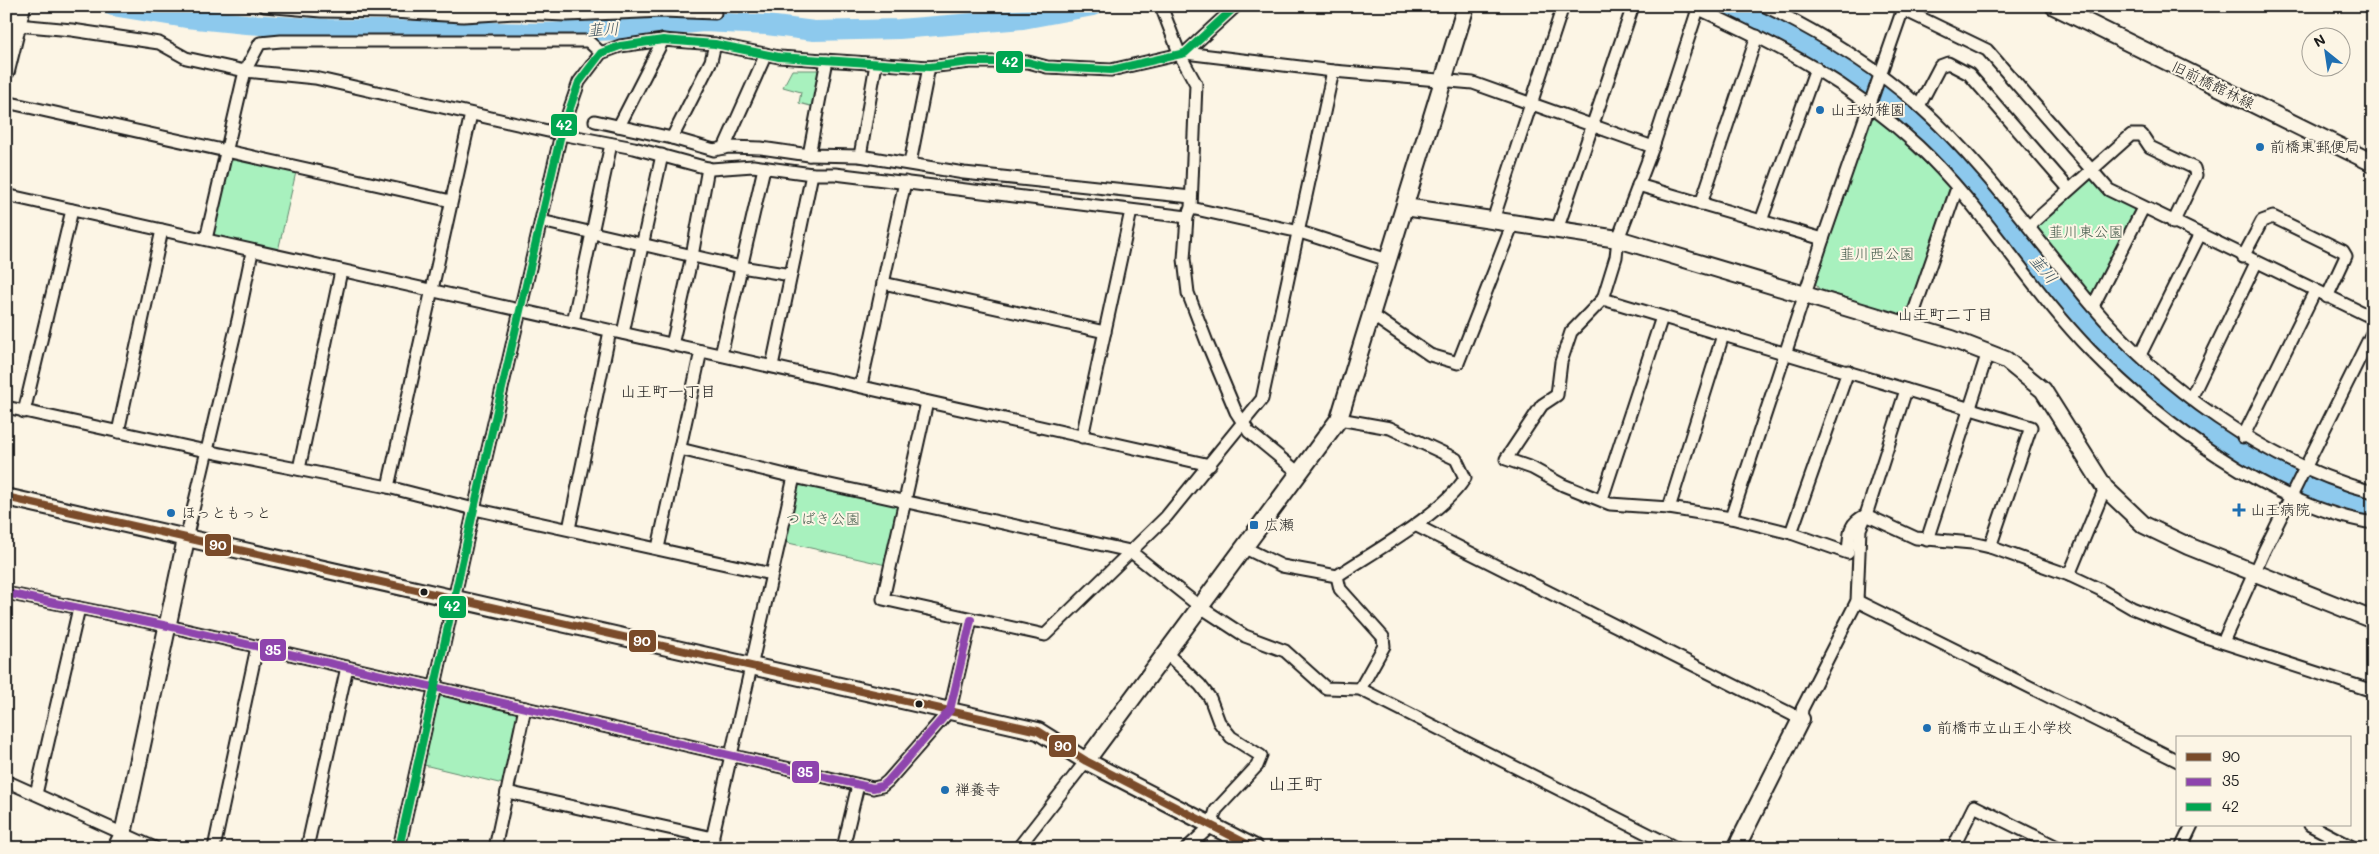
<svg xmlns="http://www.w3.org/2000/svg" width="2379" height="854" font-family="Mali,'Klee One',sans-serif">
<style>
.green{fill:#a8f1be;stroke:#62866d}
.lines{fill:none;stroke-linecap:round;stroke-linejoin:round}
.river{stroke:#8dc9ed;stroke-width:20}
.street-casing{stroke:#1c1c1c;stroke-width:15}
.secondary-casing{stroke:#1c1c1c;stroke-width:20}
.street{stroke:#fcf5e5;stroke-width:11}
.secondary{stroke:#fcf5e5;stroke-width:16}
.bus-1-casing{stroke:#fcf5e5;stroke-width:11}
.bus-2-casing{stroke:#fcf5e5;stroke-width:11}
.bus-3-casing{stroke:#fcf5e5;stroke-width:11}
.bus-1{stroke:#7a4b2a;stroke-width:8}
.bus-2{stroke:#8e44ad;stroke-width:8}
.bus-3{stroke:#00a651;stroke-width:8}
.poi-dot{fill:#1f6fb2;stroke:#fcf5e5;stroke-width:2}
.bus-dot{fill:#1c1c1c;stroke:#fcf5e5;stroke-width:2}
.labels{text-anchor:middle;stroke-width:4;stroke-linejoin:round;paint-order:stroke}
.street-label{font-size:15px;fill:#1c1c1c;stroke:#fcf5e5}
.poi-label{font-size:15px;fill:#1c1c1c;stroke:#fcf5e5;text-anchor:start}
.park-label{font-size:15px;fill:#465c4d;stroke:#fcf5e5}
.water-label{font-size:16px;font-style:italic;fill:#445965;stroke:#fcf5e5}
.neighbourhood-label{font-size:16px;fill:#1c1c1c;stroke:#fcf5e5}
.quarter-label{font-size:18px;fill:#1c1c1c;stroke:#fcf5e5}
.line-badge{stroke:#fcf5e5;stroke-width:2}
.badge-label{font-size:14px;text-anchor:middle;font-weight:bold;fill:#fff}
</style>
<rect width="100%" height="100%" fill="#fcf5e5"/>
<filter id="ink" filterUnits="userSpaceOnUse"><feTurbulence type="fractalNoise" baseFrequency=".02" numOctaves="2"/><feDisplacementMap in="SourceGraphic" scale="10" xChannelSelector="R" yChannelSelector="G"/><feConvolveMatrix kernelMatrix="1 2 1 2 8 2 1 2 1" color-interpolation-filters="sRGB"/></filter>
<g filter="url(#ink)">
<!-- green -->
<g class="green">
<polygon points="792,70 819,70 822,73 814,107 799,103 801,92 783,87"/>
<polygon points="1877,117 1947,184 1949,189 1910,312 1903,316 1819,289 1815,283 1871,119"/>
<polygon points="237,158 296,172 278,251 217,238 213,233 230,162"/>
<polygon points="2089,179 2094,180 2107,196 2133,207 2136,214 2096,294 2088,293 2038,230 2038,223"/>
<polygon points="802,483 895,504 899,511 886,565 784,542 797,486"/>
<polygon points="444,695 513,711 519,717 503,784 424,765 439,698"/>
</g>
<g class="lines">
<!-- river -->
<g class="river">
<polyline points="112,6 186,18 246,24 327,29 541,33 620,30 703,22 767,25 814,31 899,29 1023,19 1093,6"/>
<path d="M1732,6c31,15 63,29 92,48 15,10 29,21 44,32 12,9 25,17 36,27 70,65 126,144 189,215 74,84 169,154 280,178"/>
</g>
<!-- street casing -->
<g class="street-casing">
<g id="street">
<polyline points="264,6 321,11 392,12 463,16 516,13 566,15 618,13 621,6"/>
<polyline points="1161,6 1180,55 1196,84 1191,208 1187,217 1184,259 1188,293 1208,345 1236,412 1249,432 1299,473"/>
<path d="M1692,6c87,39 156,75 226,140 64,60 111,141 172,204 69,71 183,157 283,173"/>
<path d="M1765,6c55,27 107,58 153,99 65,58 116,131 172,198 70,83 177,161 283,189"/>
<polyline points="1896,6 1987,50 2109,190 2373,318"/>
<path d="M1698,9l-45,138 -35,92 -2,18 -13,42 -32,33 -10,30 -4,33 -15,10 -36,54 26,9 31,17 47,19 59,4 62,10 60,15 57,20c2,-19 -1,-29 18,-38l50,23 56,5 18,4 79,28 30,14 33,19 71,28 170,55"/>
<polyline points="618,13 663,11 715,13"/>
<polyline points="6,24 72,30 159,43 186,58 245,71 315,78 561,134 634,148 711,169 753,166 812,174 835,174 1187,217"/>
<polyline points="1185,53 1333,71 1473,83 1653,147"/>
<polyline points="6,102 451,201"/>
<polyline points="1919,106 1940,66 1948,63 1969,74 2069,189"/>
<polyline points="595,121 672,138 714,150 728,147 761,148 809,155 860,156 964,173 1191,197"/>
<polyline points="619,126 663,40"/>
<polyline points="672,138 711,61 715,44"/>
<polyline points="724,148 766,54"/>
<polyline points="809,155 827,60"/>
<polyline points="860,156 876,64"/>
<polyline points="910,163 929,67"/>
<polyline points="1638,185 1823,239"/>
<polyline points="6,195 1210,465"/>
<polyline points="1701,204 1757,36"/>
<polyline points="1191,208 1300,232 1388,260"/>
<polyline points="1493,220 1563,6"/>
<polyline points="541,221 741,267 791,275"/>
<polyline points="1761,221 1816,68"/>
<polyline points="2029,226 2131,135 2142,135 2150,147 2194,168 2196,175 2173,223"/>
<polyline points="1557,230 1633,6"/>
<polyline points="206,239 245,71 260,43 281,41 588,41 601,53"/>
<polyline points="2243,257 2262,221 2273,217 2343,251 2346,256 2327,297"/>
<polyline points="883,283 1105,332"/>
<polyline points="1603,299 2031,427 1990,547"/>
<polyline points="2093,306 2143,208"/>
<polyline points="1372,315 1430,355 1458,363 1513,223"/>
<polyline points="573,322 611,144"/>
<polyline points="1909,326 1957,188"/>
<polyline points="623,333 662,155"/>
<polyline points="672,345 692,256 708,168"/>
<polyline points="721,355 764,168"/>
<polyline points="2140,355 2199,236"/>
<polyline points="772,366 812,174"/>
<polyline points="861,385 905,182"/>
<polyline points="2191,398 2256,263"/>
<polyline points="927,402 883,599 1045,635 1166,517 1262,399 1333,71"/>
<polyline points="6,407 206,451 388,487 474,509 771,574"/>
<polyline points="24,412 72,210"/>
<polyline points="118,432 162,230"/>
<polyline points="1082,437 1131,211"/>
<polyline points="2243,437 2315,291"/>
<polyline points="680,449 794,477 1130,551 1199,606 1245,636 1285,651 1326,688 1360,689 1676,848"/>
<polyline points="299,469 341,271"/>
<polyline points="388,487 471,114"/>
<polyline points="1602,499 1662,317"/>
<polyline points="1669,508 1723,335"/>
<polyline points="1731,518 1823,239 1904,6"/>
<polyline points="1415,525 1801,719 1802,709 1857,601 1860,529 1866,515 1906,390"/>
<polyline points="569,529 610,331"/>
<polyline points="1791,533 1848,371"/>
<polyline points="186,539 238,320 252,252"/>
<polyline points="1927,540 1988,352"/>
<path d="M1243,547l39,19 55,10c36,-24 107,-63 128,-98l-9,-19 -66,-31 -51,-9"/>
<polyline points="658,548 701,351"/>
<polyline points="2069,575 2105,488"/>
<polyline points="1337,576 1340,589 1383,637 1384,646 1360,689"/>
<polyline points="6,593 168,626 873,788 882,786 888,781 950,710 971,620"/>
<polyline points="1857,601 2178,761"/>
<polyline points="2223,642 2264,551 2373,331"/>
<polyline points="1165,652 1200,685 1210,698 1219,722 1231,737 1261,756 1257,766 1216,810 1211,826 1187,848"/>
<polyline points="6,781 155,848"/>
<polyline points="507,792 713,838"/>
<polyline points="36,794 79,608"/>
<polyline points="2310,825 2354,848"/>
<polyline points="214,848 257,647"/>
<polyline points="307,848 347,667"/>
<polyline points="399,848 474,509 561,134 579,82 601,53 620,46 663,40 715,44 779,57 929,67 970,62 1028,62 1047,67 1111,70 1185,53 1236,6"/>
<polyline points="495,848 525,708"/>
<polyline points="710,848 794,477"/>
<polyline points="843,848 858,785"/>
<polyline points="1018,848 1086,761"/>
<polyline points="1953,848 1974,806 2059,848"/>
<polyline points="2181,848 2192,825"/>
</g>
</g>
<!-- secondary casing -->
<g class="secondary-casing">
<g id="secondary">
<polyline points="2054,6 2373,163"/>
<polyline points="6,71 22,6"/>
<polyline points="1405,207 1618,239 1952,339 2006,360 2043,390 2105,488 2144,525 2188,546 2373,620"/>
<polyline points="6,497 1038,731 1086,761 1255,848"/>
<polyline points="1086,761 1339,419 1466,6"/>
<polyline points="116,848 123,834 186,539"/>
<polyline points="1736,848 1801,719"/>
</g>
</g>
<!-- street -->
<use href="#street" class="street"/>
<!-- secondary -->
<use href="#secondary" class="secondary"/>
<!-- bus-1 casing -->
<g class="bus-1-casing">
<polyline id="bus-1" points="6,497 1038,731 1086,761 1255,848"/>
</g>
<!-- bus-2 casing -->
<g class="bus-2-casing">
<polyline id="bus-2" points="6,593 168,626 873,788 882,786 888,781 950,710 971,620"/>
</g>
<!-- bus-3 casing -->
<g class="bus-3-casing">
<polyline id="bus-3" points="399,848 474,509 561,134 579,82 601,53 620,46 663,40 715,44 779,57 929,67 970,62 1028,62 1047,67 1111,70 1185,53 1236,6"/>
</g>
<!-- bus-1 -->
<use href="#bus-1" class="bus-1"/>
<!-- bus-2 -->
<use href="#bus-2" class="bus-2"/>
<!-- bus-3 -->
<use href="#bus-3" class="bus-3"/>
</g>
</g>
<!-- markers -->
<g class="poi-dot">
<circle cx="1820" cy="110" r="5"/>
<circle cx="2260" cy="147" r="5"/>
<path d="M2236.5 502.5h5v5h5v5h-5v5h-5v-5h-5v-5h5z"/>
<circle cx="171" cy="513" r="5"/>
<rect x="1249" y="520" width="10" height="10" rx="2.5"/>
<circle cx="1927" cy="728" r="5"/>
<circle cx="945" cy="790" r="5"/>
</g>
<g class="bus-dot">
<circle cx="424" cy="592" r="4.5"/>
<circle cx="919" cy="704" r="4.5"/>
</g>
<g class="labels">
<!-- street labels -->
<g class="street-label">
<text transform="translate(2213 85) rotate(26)" y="5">旧前橋館林線</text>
</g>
<!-- poi labels -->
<g class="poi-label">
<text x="1830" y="115">山王幼稚園</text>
<text x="2270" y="152">前橋東郵便局</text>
<text x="2250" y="515">山王病院</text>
<text x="181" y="518">ほっともっと</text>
<text x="1264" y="530">広瀬</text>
<text x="1937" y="733">前橋市立山王小学校</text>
<text x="955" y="795">禅養寺</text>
</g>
<!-- park labels -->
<g class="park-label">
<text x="2086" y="237">韮川東公園</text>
<text x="1877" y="259">韮川西公園</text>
<text x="823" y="524">つばき公園</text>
</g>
<!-- water labels -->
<g class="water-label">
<text transform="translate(603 29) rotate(-4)" y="6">韮川</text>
<text transform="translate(2044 269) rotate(50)" y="6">韮川</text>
</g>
<!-- neighbourhood labels -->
<g class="neighbourhood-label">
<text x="1945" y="320">山王町二丁目</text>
<text x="668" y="397">山王町一丁目</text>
</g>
<!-- quarter labels -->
<g class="quarter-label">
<text x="1295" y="790">山王町</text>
</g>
</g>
<g class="line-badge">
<rect x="995" y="50" width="29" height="24" rx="5" fill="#00a651"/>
<rect x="550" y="113" width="28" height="24" rx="5" fill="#00a651"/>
<rect x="204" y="533" width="28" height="24" rx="5" fill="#7a4b2a"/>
<rect x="438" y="595" width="29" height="24" rx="5" fill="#00a651"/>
<rect x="628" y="629" width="29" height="24" rx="5" fill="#7a4b2a"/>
<rect x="259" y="638" width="28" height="24" rx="5" fill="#8e44ad"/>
<rect x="1048" y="734" width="29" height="24" rx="5" fill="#7a4b2a"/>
<rect x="791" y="760" width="29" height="24" rx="5" fill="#8e44ad"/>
</g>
<g class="badge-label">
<text x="1010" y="67">42</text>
<text x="564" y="130">42</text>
<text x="218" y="550">90</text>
<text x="452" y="611">42</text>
<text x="642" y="646">90</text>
<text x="273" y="655">35</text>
<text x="1063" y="751">90</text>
<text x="805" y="777">35</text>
</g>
<!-- margin -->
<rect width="2379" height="854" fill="none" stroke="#fcf5e5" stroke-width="25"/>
<rect x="12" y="12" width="2354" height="829" fill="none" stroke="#1c1c1c" stroke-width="2" filter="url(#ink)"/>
<!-- legend -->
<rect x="2176" y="736" width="175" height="90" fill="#fcf5e5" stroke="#a29e95"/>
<rect x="2186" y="753" width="25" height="8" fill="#7a4b2a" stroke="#a29e95"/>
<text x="2222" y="762" font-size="15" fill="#1c1c1c">90</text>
<rect x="2186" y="778" width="25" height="8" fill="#8e44ad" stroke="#a29e95"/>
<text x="2222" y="786" font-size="15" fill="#1c1c1c">35</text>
<rect x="2186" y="803" width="25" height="8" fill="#00a651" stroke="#a29e95"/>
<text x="2222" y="812" font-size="15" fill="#1c1c1c">42</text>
<!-- north arrow -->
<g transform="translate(2326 52) rotate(330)"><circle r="24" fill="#fcf5e5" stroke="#a29e95"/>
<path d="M0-4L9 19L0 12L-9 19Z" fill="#1f6fb2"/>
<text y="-8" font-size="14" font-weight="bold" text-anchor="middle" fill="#1c1c1c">N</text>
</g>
</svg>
